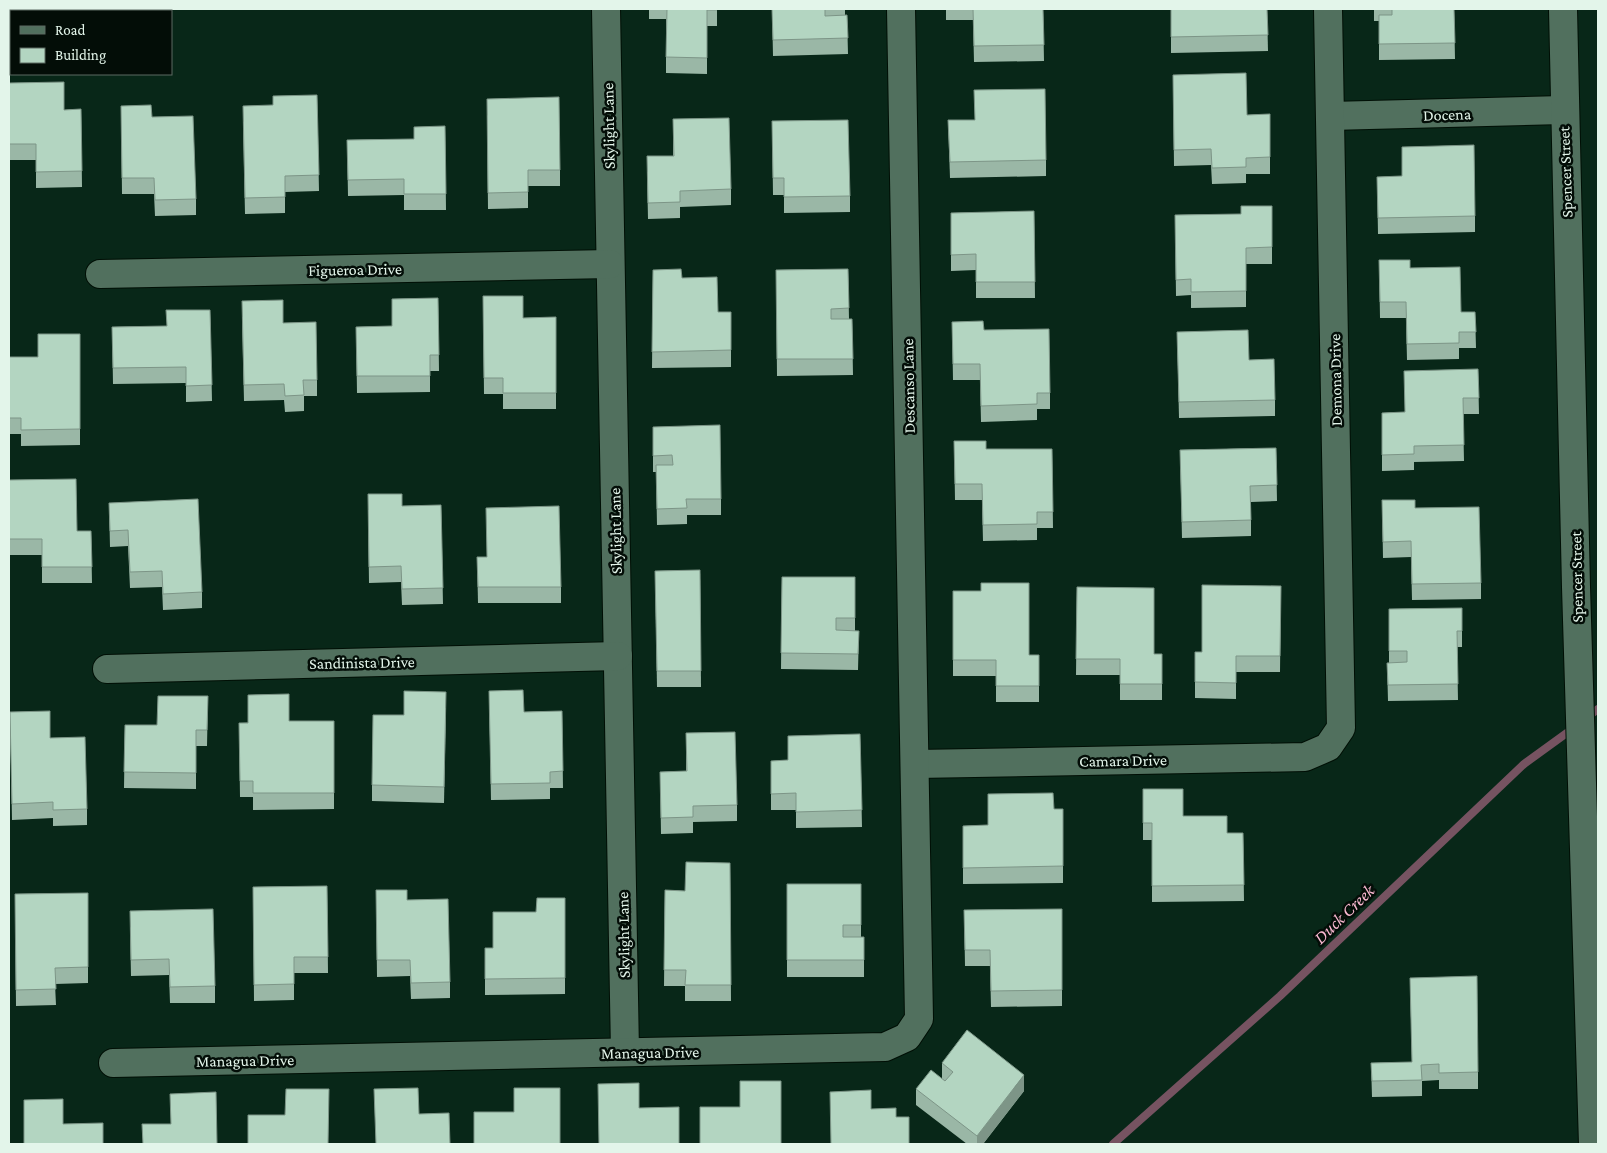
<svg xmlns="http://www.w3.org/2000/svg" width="1607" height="1153" font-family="'Crimson Pro',serif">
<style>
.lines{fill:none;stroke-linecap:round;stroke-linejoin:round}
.stream{stroke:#765361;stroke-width:8}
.street-casing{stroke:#000f05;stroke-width:30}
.secondary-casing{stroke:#000f05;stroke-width:30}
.street{stroke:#51705e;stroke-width:28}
.secondary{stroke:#51705e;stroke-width:28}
.wall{fill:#9ab7a6}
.shaded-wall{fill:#7d9587}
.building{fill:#b3d5c1;stroke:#7d9587}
.labels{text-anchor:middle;stroke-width:5;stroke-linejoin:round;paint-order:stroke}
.street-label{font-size:16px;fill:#e3f5ea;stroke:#030d07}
.water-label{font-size:18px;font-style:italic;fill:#f8b8d0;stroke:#030d07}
</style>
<rect width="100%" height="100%" fill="#082718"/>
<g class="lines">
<!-- stream -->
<g class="stream">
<polyline points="1586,718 1598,709"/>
<polyline points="1113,1144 1280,996 1524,764 1575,727"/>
</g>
<!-- street casing -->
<g class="street-casing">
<g id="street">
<polyline points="606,9 625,1052"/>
<polyline points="1330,116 1563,110"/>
<polyline points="100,274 610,264"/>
<polyline points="107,669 618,656"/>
<polyline points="916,764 1305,757 1328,747 1341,728 1328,9"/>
<polyline points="113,1063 885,1047 907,1037 919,1019 901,9"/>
</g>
</g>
<!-- secondary casing -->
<g class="secondary-casing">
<polyline id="secondary" points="1563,9 1576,587 1593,1144"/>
</g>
<!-- street -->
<use href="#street" class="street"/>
<!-- secondary -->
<use href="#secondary" class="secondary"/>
</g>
<!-- wall -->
<g class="wall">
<polygon points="649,9 717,9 717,26 707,26 707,74 666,73 666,19 649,19"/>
<polygon points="772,9 845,9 845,16 847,15 848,54 773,56"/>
<polygon points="946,9 1043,9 1044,61 974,62 973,20 946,20"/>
<polygon points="1171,9 1267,9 1268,51 1171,53"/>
<polygon points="1374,9 1454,9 1455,59 1379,60 1379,21 1374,21"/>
<polygon points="1173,75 1247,115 1270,114 1270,174 1246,174 1246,183 1212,184 1211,165 1174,166"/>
<polygon points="9,83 64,110 81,109 82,187 36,188 36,160 9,160"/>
<polygon points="317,95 319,191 285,192 285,213 245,214 243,122 273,105"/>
<polygon points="121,106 152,117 196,199 196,215 155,216 154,194 122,194"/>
<polygon points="487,115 560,170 560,186 528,186 528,208 488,209"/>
<polygon points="673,119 731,189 731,205 680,207 680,218 648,219 647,172 673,156"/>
<polygon points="948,120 974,120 1046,160 1046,176 950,178"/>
<polygon points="772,121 850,196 850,212 784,213 784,195 773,195"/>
<polygon points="445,126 446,210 404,210 404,195 348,196 347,140 414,139"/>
<polygon points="1402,147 1475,216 1475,232 1378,234 1377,177 1402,176"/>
<polygon points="1272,206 1272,264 1246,264 1246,307 1191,308 1191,295 1176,296 1175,215 1241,214"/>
<polygon points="1034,211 1035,298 976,298 976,270 951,271 951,213"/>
<polygon points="1379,260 1410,268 1461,312 1475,312 1476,348 1459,348 1459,359 1407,360 1406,318 1380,318"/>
<polygon points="848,269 849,319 852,319 853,375 777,376 776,270"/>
<polygon points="653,270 682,278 718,312 731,312 731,367 652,368"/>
<polygon points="483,296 523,318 556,317 556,409 503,409 503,394 484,394"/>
<polygon points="438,298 439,371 430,371 430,392 357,393 356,327 392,326 392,299"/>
<polygon points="210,310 212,401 186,402 186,383 113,384 112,327 166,326"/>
<polygon points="242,317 283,323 317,380 317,396 304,396 304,411 285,412 284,400 244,401"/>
<polygon points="952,322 984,330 1050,393 1050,409 1037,409 1037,420 981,422 980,380 953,380"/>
<polygon points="1177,332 1249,360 1275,400 1275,416 1179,418"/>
<polygon points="80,334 80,445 21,446 21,434 9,434 9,357 38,357"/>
<polygon points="1478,369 1479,414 1463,414 1464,461 1414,462 1414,470 1382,471 1382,413 1404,412"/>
<polygon points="653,427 721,499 721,515 687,515 687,524 657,525 656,472 653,472"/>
<polygon points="954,441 986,449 1052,449 1053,528 1037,528 1037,540 983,541 982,500 955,500"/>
<polygon points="1276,448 1277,501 1251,502 1251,536 1182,538 1180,450"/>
<polygon points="9,480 77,531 91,531 92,583 42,583 42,555 9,555"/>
<polygon points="1382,500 1481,583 1481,599 1412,600 1411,557 1383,558"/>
<polygon points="109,503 202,592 202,608 163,610 162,587 130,588 128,546 110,547"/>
<polygon points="441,505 443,604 402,605 401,582 369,583 368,510 402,506"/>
<polygon points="477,557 561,587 561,603 478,603"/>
<polygon points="700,570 701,687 657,687 655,571"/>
<polygon points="782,577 855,577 855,631 859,631 858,670 781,669"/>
<polygon points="1281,586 1280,672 1236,672 1236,699 1195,698 1195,652 1202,652"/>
<polygon points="1077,587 1154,654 1162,654 1162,700 1120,700 1120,675 1076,675"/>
<polygon points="953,591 1029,655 1039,655 1039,702 996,702 996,676 953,676"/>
<polygon points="1462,608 1462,647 1457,647 1458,700 1388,701 1387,663 1389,663 1389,609"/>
<polygon points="489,691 524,712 562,711 563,788 550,788 550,799 491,800"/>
<polygon points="208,696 207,746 196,746 196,789 124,788 125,725 157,725"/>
<polygon points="446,708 444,803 372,801 372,785 404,715"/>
<polygon points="10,712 50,738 87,809 87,825 53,826 53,818 12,820"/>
<polygon points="289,721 334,721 334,809 253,810 253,797 240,797 239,723"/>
<polygon points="686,733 737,805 737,821 693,822 693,833 661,834 660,772 686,771"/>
<polygon points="860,734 862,827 796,828 796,810 771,810 771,761 788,760"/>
<polygon points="1143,789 1183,816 1227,833 1243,833 1244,901 1152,902 1152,840 1143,840"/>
<polygon points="1054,809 1063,809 1063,883 963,884 963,826 988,825"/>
<polygon points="730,863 731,1001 685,1001 685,986 664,986 665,890 685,891"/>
<polygon points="787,884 861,884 861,937 864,937 864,977 787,977"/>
<polygon points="327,886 328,973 294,973 294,1000 254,1001 253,887"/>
<polygon points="376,890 407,900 450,982 450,998 411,999 410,976 377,977"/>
<polygon points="88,893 88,983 55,984 56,1005 16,1006 15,894"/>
<polygon points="565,898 565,994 485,995 485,948 493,948 536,912"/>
<polygon points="1062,909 1062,1006 991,1007 990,966 965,966 964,910"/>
<polygon points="130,927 215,986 215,1003 170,1003 169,975 131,976"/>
<polygon points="1410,978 1478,1072 1478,1089 1439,1089 1439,1080 1422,1081 1422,1096 1372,1097 1371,1063 1412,1062"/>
<polygon points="942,1063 1024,1091 983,1144 967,1144 916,1105 916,1089 942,1079"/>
</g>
<!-- shaded-wall -->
<polygon class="shaded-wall" points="1024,1075 1024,1091 983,1144 977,1144 977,1136"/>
<!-- building -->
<g class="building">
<polygon points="667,9 717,9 717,10 707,10 707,58 666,57"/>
<polygon points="772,9 825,9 825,16 847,15 848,38 773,40"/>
<polygon points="973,9 1043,9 1044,45 974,46"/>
<polygon points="1171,9 1267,9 1268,35 1171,37"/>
<polygon points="1392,9 1454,9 1455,43 1379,44 1379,15 1392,15"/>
<polygon points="1246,73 1247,115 1270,114 1270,157 1246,158 1246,167 1212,168 1211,149 1174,150 1173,75"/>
<polygon points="64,82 64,110 81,109 82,171 36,172 36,144 9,144 9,83"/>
<polygon points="1045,89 1046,160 950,162 948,120 975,120 974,90"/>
<polygon points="317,95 319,175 285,176 285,197 245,198 243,106 273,105 273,96"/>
<polygon points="559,97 560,170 528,170 528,192 488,193 487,99"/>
<polygon points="151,105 152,117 193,116 196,199 155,200 154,178 122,178 121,106"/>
<polygon points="729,118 731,189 680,191 680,202 648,203 647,156 674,156 673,119"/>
<polygon points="848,120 850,196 784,197 784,178 773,178 772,121"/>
<polygon points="445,126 446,194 404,194 404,179 348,180 347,140 414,139 414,127"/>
<polygon points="1474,145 1475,216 1378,218 1377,177 1402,176 1402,147"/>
<polygon points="1241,206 1272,206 1272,247 1246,248 1246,291 1191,292 1191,279 1176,280 1175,215 1241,214"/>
<polygon points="1034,211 1035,282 976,282 976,254 951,255 951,213"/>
<polygon points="1379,260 1410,260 1410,268 1460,267 1461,312 1475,312 1476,332 1459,332 1459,343 1407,344 1406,302 1380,302"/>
<polygon points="681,269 682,278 717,277 718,312 731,312 731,350 652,352 653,270"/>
<polygon points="848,269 849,308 831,309 831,319 852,319 853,359 777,359 776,270"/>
<polygon points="483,296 523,296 523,318 556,317 556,393 503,393 503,378 484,378"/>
<polygon points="438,298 439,355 430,355 430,376 357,376 356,327 392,326 392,299"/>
<polygon points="283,300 283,323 316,322 317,380 303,380 304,395 285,396 284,384 244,385 242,301"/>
<polygon points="166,310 210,310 212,385 186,386 186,367 113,368 112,327 167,326"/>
<polygon points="983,321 984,330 1049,329 1050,393 1037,393 1037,404 981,406 980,364 953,364 952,322"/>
<polygon points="1248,330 1249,360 1274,359 1275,400 1179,402 1177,332"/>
<polygon points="38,334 80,334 80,429 21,430 21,418 9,418 9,357 38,357"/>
<polygon points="1478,369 1479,398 1463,398 1464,445 1414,446 1414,454 1382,455 1382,413 1405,412 1404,371"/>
<polygon points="720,425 721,499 686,499 687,508 657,509 656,465 673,465 672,455 653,456 653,427"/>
<polygon points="954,441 986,441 986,449 1052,449 1053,512 1037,512 1037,524 983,525 982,484 955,484"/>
<polygon points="1276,448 1277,485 1250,486 1251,520 1182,522 1180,450"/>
<polygon points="76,479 77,531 91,531 92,567 42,567 42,539 9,539 9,480"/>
<polygon points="368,494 402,494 402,506 441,505 443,588 402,589 401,566 369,567"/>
<polygon points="198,499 202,592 163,594 162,571 130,572 128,530 110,531 109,503"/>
<polygon points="1382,500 1415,500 1415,508 1479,507 1481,583 1412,584 1411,541 1383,542"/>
<polygon points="559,506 561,587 478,587 477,557 487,557 486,508"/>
<polygon points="700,570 701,671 657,671 655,571"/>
<polygon points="782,577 855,577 855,618 836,618 836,630 859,631 858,654 781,653"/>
<polygon points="981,583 1029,583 1029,655 1039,655 1039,686 996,686 996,660 953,660 953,591 981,591"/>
<polygon points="1202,585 1281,586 1280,656 1236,656 1236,683 1195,682 1195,652 1202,652"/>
<polygon points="1077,587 1154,588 1154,654 1162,654 1162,684 1120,684 1120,659 1076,659"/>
<polygon points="1462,608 1462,631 1457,631 1458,684 1388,685 1387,663 1407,662 1407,651 1389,651 1389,609"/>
<polygon points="523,690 524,712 562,711 563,771 550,772 550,783 491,784 489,691"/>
<polygon points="404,691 446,692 444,787 372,785 373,715 404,715"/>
<polygon points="289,694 289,721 334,721 334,793 253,793 253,781 240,781 239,723 248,723 248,695"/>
<polygon points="158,696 208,696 207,730 196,730 196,773 124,772 125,725 157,725"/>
<polygon points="50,711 50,738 85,737 87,809 53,810 53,802 12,804 10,712"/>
<polygon points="735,732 737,805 693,806 693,817 661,818 660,772 687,771 686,733"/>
<polygon points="860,734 862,810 796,812 796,793 771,794 771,761 788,760 788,736"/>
<polygon points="1143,789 1183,789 1183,816 1227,816 1227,833 1243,833 1244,885 1152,886 1152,823 1143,823"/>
<polygon points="1053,793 1054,809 1063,809 1063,866 963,868 963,826 988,825 988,794"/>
<polygon points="686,862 730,863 731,985 685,985 686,970 664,970 665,890 685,891"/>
<polygon points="787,884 861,884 861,925 843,925 843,937 864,937 864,960 787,960"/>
<polygon points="327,886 328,957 294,957 294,984 254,985 253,887"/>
<polygon points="376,890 407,890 407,900 448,899 450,982 411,983 410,960 377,960"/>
<polygon points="88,893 88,967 55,968 56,989 16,990 15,894"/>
<polygon points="537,898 565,898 565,978 485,979 485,948 493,948 493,912 536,912"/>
<polygon points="213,909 215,986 170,987 169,959 131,960 130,911"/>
<polygon points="1062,909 1062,990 991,991 990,950 965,950 964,910"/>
<polygon points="1477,976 1478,1072 1439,1073 1439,1064 1421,1065 1422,1080 1372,1081 1371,1063 1412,1062 1410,978"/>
<polygon points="967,1030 1024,1075 977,1136 916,1089 931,1070 945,1081 953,1072 942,1063"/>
<polygon points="740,1081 781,1081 781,1144 700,1144 700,1107 740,1107"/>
<polygon points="639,1083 639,1108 679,1107 679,1144 599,1144 598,1084"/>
<polygon points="418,1088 419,1114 449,1113 450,1144 376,1144 374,1089"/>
<polygon points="514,1088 560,1088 560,1144 474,1144 474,1112 514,1112"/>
<polygon points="286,1089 329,1089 328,1144 248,1144 248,1115 285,1115"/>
<polygon points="871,1090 871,1109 896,1108 896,1117 909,1117 909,1144 831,1144 830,1092"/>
<polygon points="216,1092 217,1144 143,1144 142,1124 171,1124 170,1094"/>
<polygon points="63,1099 63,1124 103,1123 103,1144 24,1144 24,1100"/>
</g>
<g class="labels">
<!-- street labels -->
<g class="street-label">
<text transform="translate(1447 114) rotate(-2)" y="6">Docena</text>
<text transform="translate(608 126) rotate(-91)" y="6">Skylight Lane</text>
<text transform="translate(1565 172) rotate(-92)" y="6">Spencer Street</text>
<text transform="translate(355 269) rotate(-1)" y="6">Figueroa Drive</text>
<text transform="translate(1335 380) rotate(-91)" y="6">Demona Drive</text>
<text transform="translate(908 386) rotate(-91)" y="6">Descanso Lane</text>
<text transform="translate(615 531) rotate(-91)" y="6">Skylight Lane</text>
<text transform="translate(1576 577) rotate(-91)" y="6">Spencer Street</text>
<text transform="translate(362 662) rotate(-1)" y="6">Sandinista Drive</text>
<text transform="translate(1123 760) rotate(-1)" y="6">Camara Drive</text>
<text transform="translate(623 935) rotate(-91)" y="6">Skylight Lane</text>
<text transform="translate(650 1052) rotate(-1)" y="6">Managua Drive</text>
<text transform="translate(245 1060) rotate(-1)" y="6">Managua Drive</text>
</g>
<!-- water labels -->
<g class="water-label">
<text transform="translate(1344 914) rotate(-44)" y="6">Duck Creek</text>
</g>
</g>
<!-- border -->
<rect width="1607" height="1153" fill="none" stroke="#e3f5ea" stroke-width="20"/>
<!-- legend -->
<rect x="10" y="10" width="162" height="65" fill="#030d07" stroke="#5d6a62"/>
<rect x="20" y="26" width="25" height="8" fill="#51705e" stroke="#5d6a62"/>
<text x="55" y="35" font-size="15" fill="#e3f5ea">Road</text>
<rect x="20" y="48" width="25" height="15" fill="#b3d5c1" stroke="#5d6a62"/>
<text x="55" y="60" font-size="15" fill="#e3f5ea">Building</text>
</svg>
